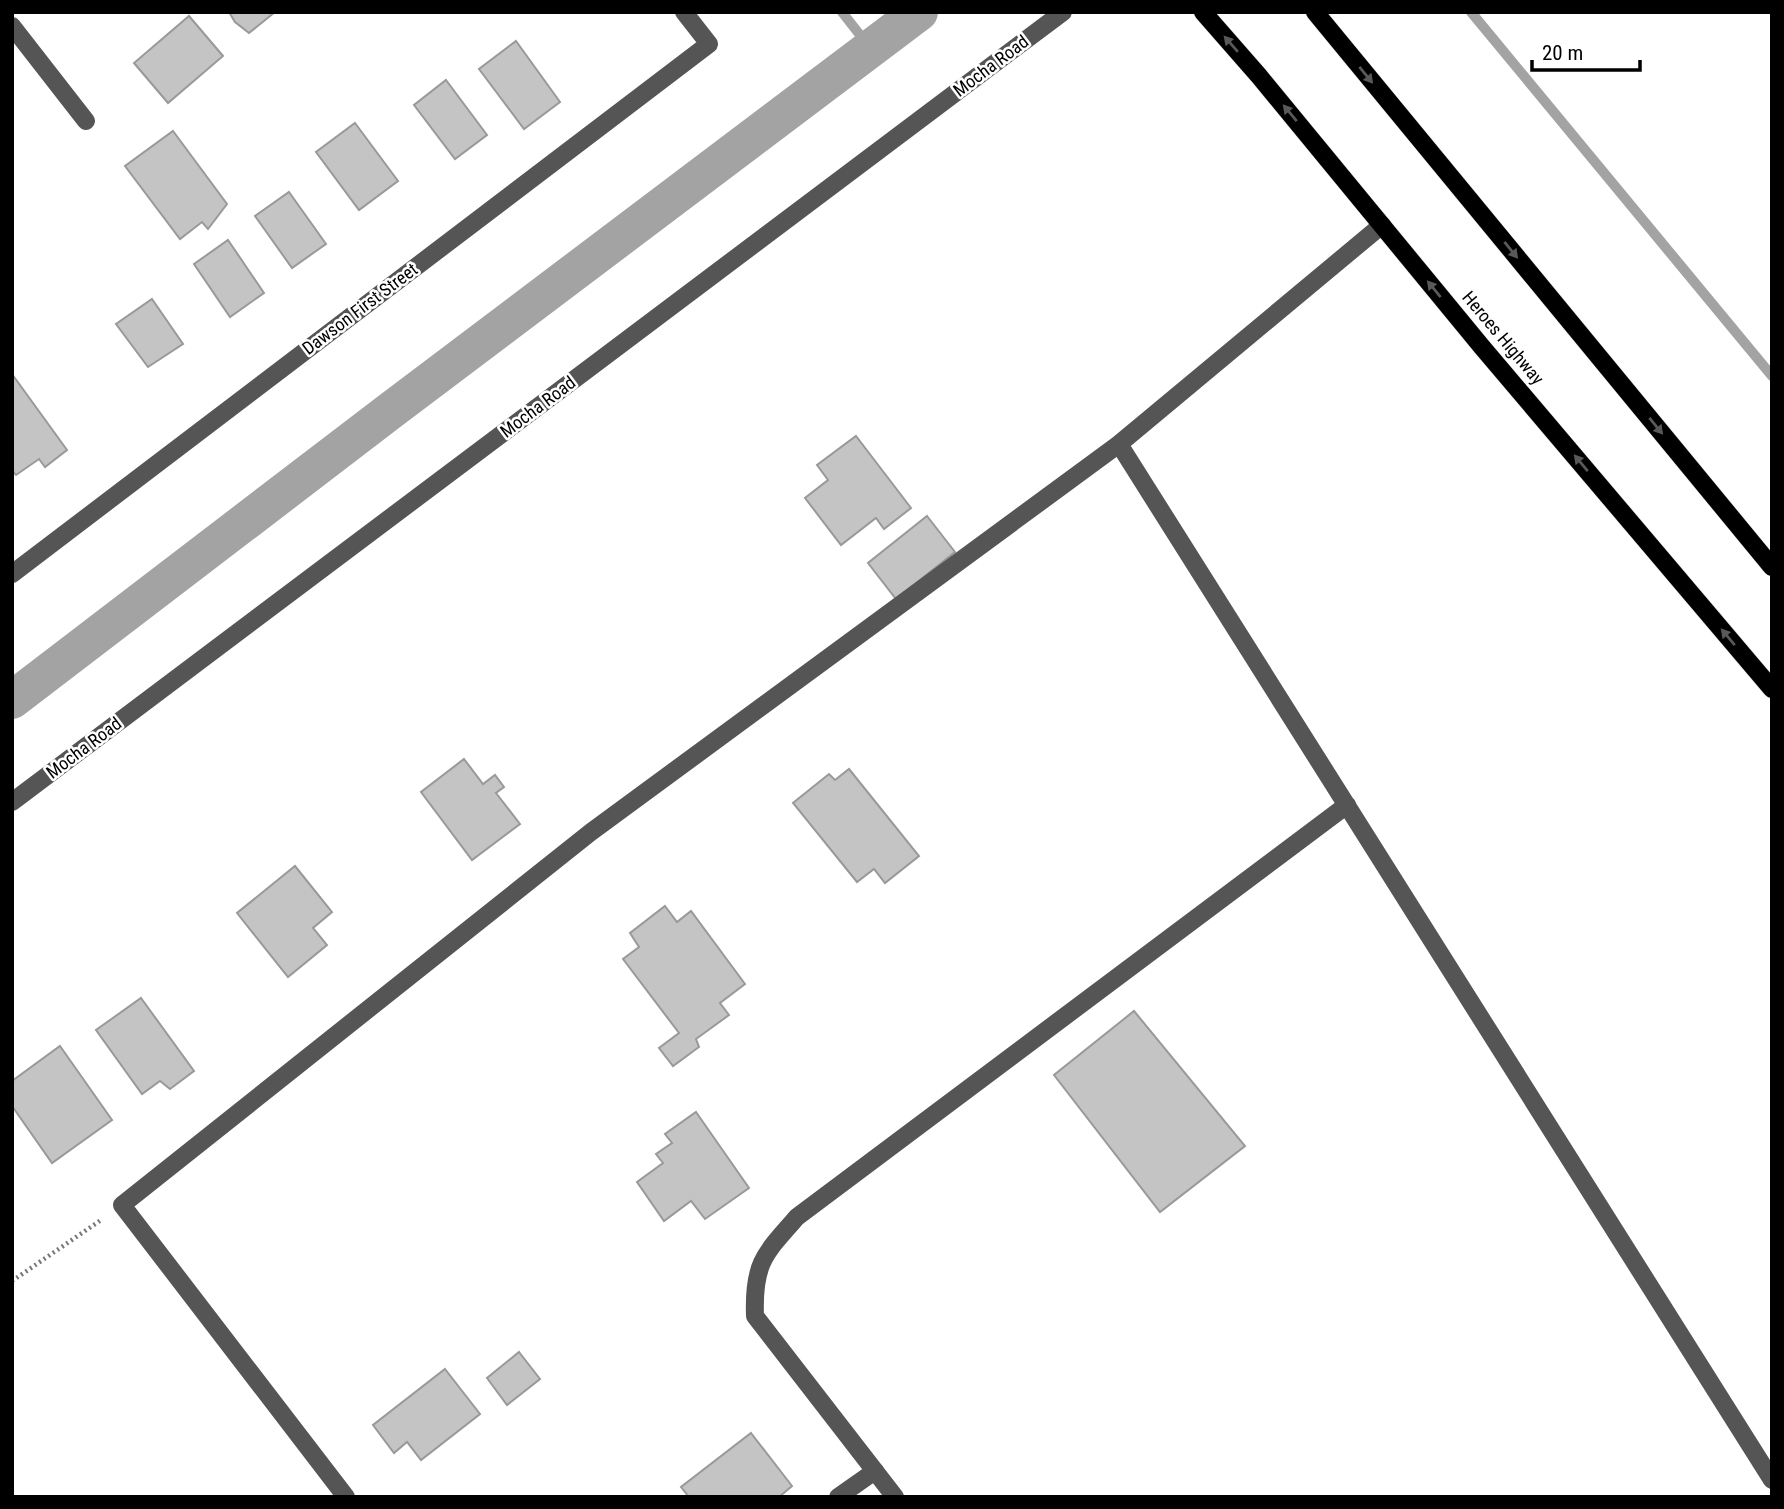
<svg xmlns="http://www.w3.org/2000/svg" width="1784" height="1509" font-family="'Roboto Condensed',sans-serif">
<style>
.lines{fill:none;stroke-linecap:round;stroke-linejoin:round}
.stream{stroke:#a3a3a3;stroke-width:10}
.canal{stroke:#a3a3a3;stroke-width:38}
.building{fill:#c4c4c4;stroke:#999;stroke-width:2}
.major-casing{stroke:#dbdbdb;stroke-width:19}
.path{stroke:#777;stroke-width:4.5;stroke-dasharray:2 3.5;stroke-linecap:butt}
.minor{stroke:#555;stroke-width:18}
.major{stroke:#000;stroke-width:18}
.oneway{fill:#595959}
.labels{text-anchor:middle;stroke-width:5;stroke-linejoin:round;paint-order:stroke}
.street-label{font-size:18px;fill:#000;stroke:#fff}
</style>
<rect width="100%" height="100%" fill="#fff"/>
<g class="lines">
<!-- stream -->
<g class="stream">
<polyline points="842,12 871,49"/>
<polyline points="1471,12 1772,376"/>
</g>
<!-- canal -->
<polyline class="canal" points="12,700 390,411 919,12"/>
</g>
<!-- building -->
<g class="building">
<polygon points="229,12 275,12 249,33 235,22"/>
<polygon points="189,16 223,56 168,103 134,63"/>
<polygon points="516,41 560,102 524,129 479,69"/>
<polygon points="446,80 487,135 455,159 414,105"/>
<polygon points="355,123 398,181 359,210 316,152"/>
<polygon points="173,131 227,204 208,229 202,222 180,239 125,166"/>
<polygon points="289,192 326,244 292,268 255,216"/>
<polygon points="228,240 264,293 230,317 194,264"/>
<polygon points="152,299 183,344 148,367 116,324"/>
<polygon points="12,374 67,450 45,467 39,459 16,475 12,470"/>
<polygon points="856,436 911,508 884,529 876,518 841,545 805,498 828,480 817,465"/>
<polygon points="927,516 955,552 896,599 868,563"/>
<polygon points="464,759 483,784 495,775 504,787 496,793 520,824 472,860 421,792"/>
<polygon points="849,769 919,856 885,883 874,869 857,882 793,803 829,774 835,780"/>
<polygon points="295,866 332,912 313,928 327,945 288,977 237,913"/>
<polygon points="665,906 677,922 691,911 745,984 720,1003 729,1015 696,1039 699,1047 673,1066 659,1048 679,1033 623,959 639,947 630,933"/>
<polygon points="141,998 194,1071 170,1089 160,1081 142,1094 96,1030"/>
<polygon points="1134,1011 1245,1146 1160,1212 1054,1075"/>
<polygon points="60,1046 112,1120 52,1163 12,1106 12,1081"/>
<polygon points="696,1112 749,1188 705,1219 691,1201 664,1221 637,1182 663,1163 656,1154 672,1143 665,1134"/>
<polygon points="519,1352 540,1379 507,1405 487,1378"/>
<polygon points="445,1369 480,1414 421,1460 407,1442 394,1453 373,1425"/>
<polygon points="751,1433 792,1486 779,1497 689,1497 681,1487"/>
</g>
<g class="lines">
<!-- major casing -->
<g class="major-casing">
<g id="major">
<polyline points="1203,12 1259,76 1482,347 1772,689"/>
<polyline points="1315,12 1772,567"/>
</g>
</g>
<!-- path -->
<polyline class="path" points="12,1281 101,1220"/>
<!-- minor -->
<g class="minor">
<polyline points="12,26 86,121"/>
<polyline points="1119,444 1772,1480"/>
<polyline points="12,574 709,44 684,12"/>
<polyline points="12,802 1063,12"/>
<polyline points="346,1497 122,1205 591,832 1119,444 1382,225"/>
<polyline points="838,1497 875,1471"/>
<path d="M895,1497l-140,-181c-2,-52 9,-62 42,-99l550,-412"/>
</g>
<!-- major -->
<use href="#major" class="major"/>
</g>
<!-- one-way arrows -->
<defs><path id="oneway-solid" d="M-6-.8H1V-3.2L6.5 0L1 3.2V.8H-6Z" transform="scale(1.75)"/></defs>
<g class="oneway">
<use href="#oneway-solid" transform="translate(1231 44) rotate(-131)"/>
<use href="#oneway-solid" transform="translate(1366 75) rotate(51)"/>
<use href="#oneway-solid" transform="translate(1290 113) rotate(-130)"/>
<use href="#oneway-solid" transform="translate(1511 250) rotate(51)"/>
<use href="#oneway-solid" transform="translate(1434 289) rotate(-129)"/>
<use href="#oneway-solid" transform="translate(1656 426) rotate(51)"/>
<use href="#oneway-solid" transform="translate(1581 463) rotate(-130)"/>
<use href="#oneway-solid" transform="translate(1728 637) rotate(-130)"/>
</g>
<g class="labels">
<!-- street labels -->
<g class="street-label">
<text transform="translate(991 66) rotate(-37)" y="6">Mocha Road</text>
<text transform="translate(360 309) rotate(-37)" y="6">Dawson First Street</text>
<text transform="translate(1503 338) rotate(50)" y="6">Heroes Highway</text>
<text transform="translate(538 407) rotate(-37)" y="6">Mocha Road</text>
<text transform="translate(84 748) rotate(-37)" y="6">Mocha Road</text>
</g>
</g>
<!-- border -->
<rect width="1784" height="1509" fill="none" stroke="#000000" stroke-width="28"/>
<!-- scale -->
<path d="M1532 60v10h108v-10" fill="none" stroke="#000000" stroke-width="3.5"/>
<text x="1542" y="60" font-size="21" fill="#000000" stroke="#ffffff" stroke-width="5" paint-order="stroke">20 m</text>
</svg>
